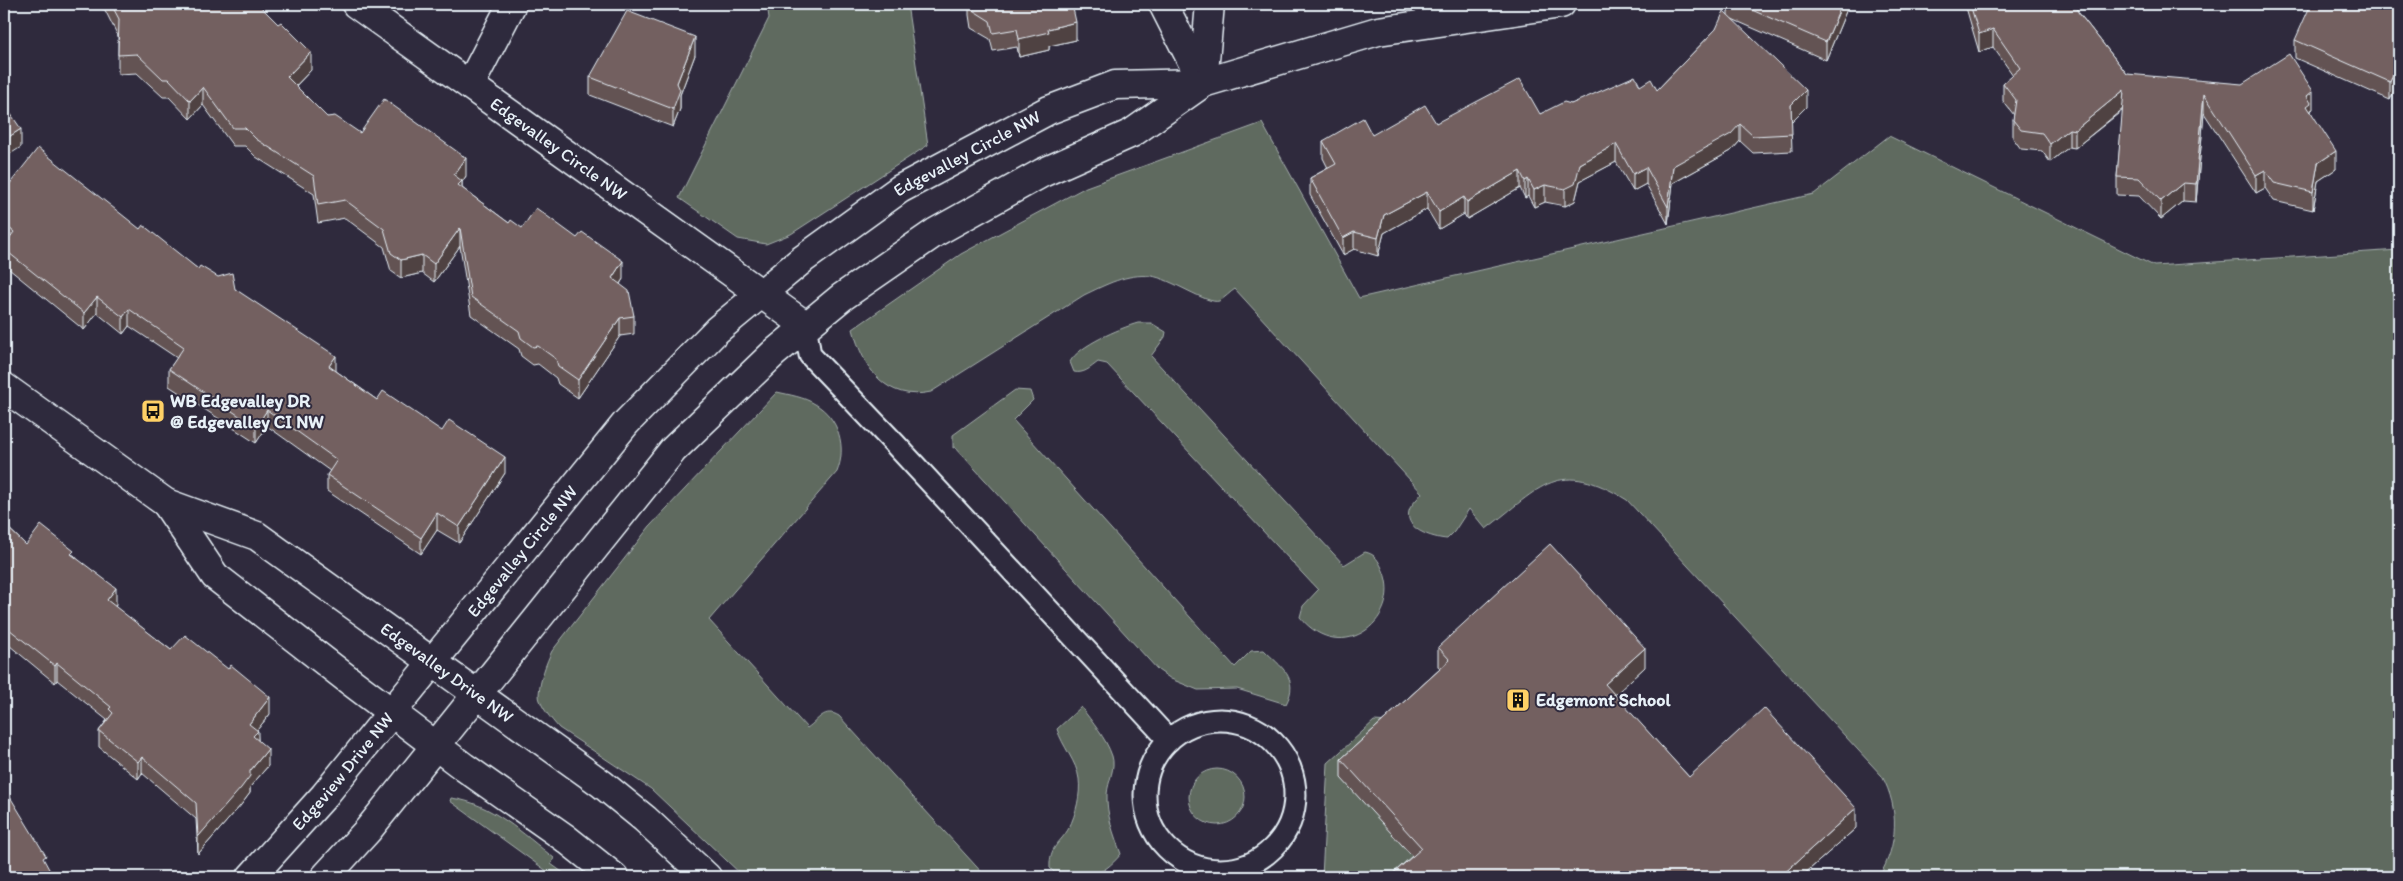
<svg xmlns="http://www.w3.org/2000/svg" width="2403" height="881" font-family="Itim,sans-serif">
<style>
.green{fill:#5f6a5f;stroke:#a4aeac}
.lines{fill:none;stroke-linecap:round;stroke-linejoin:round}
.lane-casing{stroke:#e8f1f8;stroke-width:25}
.street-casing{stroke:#e8f1f8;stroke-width:31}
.secondary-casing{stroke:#e8f1f8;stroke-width:31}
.lane{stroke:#2f2a3d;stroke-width:21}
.street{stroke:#2f2a3d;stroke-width:28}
.secondary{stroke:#2f2a3d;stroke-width:28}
.wall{fill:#635353;stroke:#e8f1f8}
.shaded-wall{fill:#504343;stroke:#e8f1f8}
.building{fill:#736060;stroke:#e8f1f8}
.labels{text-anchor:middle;stroke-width:4;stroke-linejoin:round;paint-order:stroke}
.street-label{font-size:18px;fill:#e8f1f8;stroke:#2f2a3d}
.poi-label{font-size:18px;font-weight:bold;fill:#e8f1f8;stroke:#2f2a3d;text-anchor:start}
</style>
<rect width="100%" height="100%" fill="#2f2a3d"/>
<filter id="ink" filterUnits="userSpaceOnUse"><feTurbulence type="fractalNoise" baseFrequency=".02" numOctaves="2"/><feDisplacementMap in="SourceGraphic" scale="10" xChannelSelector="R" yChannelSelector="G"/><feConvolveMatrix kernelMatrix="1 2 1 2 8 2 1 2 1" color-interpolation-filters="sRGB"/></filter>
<g filter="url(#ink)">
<!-- green -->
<g class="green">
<polygon points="767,4 907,4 928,145 791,234 766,244 738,239 679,198 769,18"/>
<path d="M1262,123l97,175 455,-104 75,-58 265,130 245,-16v627h-520c19,-32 21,-67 3,-101l-255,-276c-69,-43 -86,-13 -141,29l-17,-20 -15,23 -7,7c-14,-1 -46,-10 -37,-31 3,-5 9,-11 12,-15l-187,-204c-5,3 -10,9 -16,12 -11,4 -49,-23 -68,-25 -24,-3 -46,9 -67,19l-153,97c-45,10 -68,-24 -78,-63l108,-75 125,-67z"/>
<path d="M1138,323h13l15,9 -1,5 -14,19 193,209 21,-13c9,2 12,6 16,14 26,51 -39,103 -81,51l3,-11 15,-16 -211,-226 -9,-2c-8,6 -14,12 -24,10l-4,-10c8,-16 50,-34 68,-39z"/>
<path d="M1015,390l15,1 3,9 -20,20 222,247 16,-16 13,-1c17,17 36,28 22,54l-49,-15 -39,1 -27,-11 -13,-9 -203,-223 -2,1v-13z"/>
<path d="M777,392c13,3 27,5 38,12 24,14 32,43 22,68l-128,148 98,108c12,-8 17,-21 32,-12l147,161h-242l-93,-88 -92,-61c-7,-8 -21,-24 -20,-34 1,-14 7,-31 13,-43l98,-125z"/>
<path d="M1081,707c11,15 25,31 31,49 4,12 -4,25 -5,38 -1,20 7,41 14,60 -20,24 -33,23 -62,23l-9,-9c-1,-22 10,-24 19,-40 7,-14 12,-34 10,-49 -2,-17 -17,-33 -22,-50z"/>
<polygon points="1374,721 1390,722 1413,857 1411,877 1322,877 1328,763"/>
<circle cx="1217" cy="797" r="28"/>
<path d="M451,798c41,5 72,36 103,60l-3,6 18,13h-14l-105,-76z"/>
</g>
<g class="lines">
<!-- lane casing -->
<g class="lane-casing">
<g id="lane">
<polyline points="805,325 810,355 895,444 1169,740"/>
<circle cx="1220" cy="795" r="75"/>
</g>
</g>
<!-- street casing -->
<g class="street-casing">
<g id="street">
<path id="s1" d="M356,4l449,321"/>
<polyline points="1163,4 1203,83"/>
<polyline points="1203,83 1210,4"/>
<polyline points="470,85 512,4"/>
<path id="s2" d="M251,877l73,-81 302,-373 91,-93 86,-71 97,-70 149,-79 66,-25 88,-2 175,-52 183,-27"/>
<polyline points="325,877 368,830 673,450 774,353 842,297 936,232 1042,173 1132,133 1203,83"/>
</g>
</g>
<!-- secondary casing -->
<g class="secondary-casing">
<g id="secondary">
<path id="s3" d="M4,387l162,116 91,33 345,248 43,35 62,58"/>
<polyline points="166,503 215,576 350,681 464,767 565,838 614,877"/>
</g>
</g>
<!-- lane -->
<use href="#lane" class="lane"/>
<!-- street -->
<use href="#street" class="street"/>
<!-- secondary -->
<use href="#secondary" class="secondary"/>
</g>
<!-- wall -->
<g class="wall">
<polygon points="90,4 258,4 311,70 296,86 327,117 360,133 466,176 462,182 462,188 509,223 623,279 620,284 634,316 634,334 620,336 578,398 558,384 556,378 538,364 533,365 521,356 519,349 471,315 460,246 434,282 422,273 401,278 391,271 384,247 345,218 318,223 314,194 256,157 245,146 233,146 203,105 190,119 169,97 163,97 137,73 118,74 118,36 105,10"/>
<polygon points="969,4 1072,4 1076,40 1049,46 1049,50 1019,57 1017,47 993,51 990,39 971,28 969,15"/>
<polygon points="1728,4 1849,4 1826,60 1732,19 1806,107 1791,122 1792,151 1753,153 1740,141 1731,151 1673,183 1668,224 1646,184 1633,191 1616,162 1580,181 1575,201 1565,206 1545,202 1534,207 1528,196 1525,198 1520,188 1467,219 1464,214 1439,229 1427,209 1384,233 1378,256 1354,249 1343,255 1310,195 1310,178 1328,168 1323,158 1323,141 1372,135 1436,123 1540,114 1571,104 1640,86 1657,90 1716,29 1728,15"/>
<polygon points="1965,4 2076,4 2078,12 2127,74 2313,109 2311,110 2311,112 2336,169 2318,181 2313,210 2274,201 2265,188 2256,193 2204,113 2196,202 2183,201 2161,219 2139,196 2117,195 2117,177 2123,110 2075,148 2069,147 2050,162 2042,151 2021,149 2013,138 2013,120 2014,115 2003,101 2003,83 2013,75 1993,47 1979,52"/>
<polygon points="2399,4 2399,88 2394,91 2390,100 2295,58 2295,40"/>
<polygon points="695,55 680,95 680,109 673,127 590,95 590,77"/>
<polygon points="4,191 140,229 198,269 235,289 336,371 377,400 505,473 459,543 437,530 421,554 327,491 327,475 330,471 267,426 256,443 169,386 169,369 177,358 129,326 123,334 97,313 84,330 4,265 4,245 6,242 4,240"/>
<polygon points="4,524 26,545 74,555 116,605 115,607 171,650 270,714 257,730 258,740 268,766 250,787 250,793 241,805 198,854 196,819 142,773 138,779 99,747 99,731 107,720 57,680 55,683 4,641"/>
<polygon points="1438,647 1645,667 1614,695 1689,777 1856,828 1801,877 1389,877 1412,856 1341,778 1341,759 1440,669 1438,666"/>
</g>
<!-- shaded-wall -->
<g class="shaded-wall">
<polygon points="1842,4 1849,4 1826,60 1826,42"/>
<polygon points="1076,22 1076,40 1049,46 1049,50 1019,57 1019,39 1048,29"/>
<polygon points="1993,29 1993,47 1979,52 1979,34"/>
<polygon points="695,37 695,55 680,95 680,109 673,127 673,109 677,83"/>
<polygon points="311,52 311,70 287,95 287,77"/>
<polygon points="2399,70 2399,88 2394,91 2390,100 2390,82 2394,72"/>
<polygon points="203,87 203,105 190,119 190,101"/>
<polygon points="1806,90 1806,107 1791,122 1791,105"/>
<polygon points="2124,90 2124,108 2075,148 2075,130"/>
<polygon points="2313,91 2313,109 2311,110 2311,121 2307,124 2307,96"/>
<polygon points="2204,94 2204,113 2196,202 2196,184"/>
<polygon points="1740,124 1740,141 1731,151 1673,183 1668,224 1668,207 1673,166"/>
<polygon points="21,129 21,147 4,158 4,140"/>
<polygon points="2069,129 2069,147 2050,162 2050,144"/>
<polygon points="1616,144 1616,162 1580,181 1575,201 1565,206 1565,189 1580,164"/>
<polygon points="2336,151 2336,169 2318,181 2313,210 2313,192 2318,163"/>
<polygon points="466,158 466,176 462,182 462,199 454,175"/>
<polygon points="1646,167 1646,184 1633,191 1633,174"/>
<polygon points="2265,170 2265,188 2256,193 2256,175"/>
<polygon points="1520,171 1520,188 1467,219 1467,202"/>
<polygon points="1528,179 1528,196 1525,198 1525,181"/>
<polygon points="2183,183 2183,201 2161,219 2161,201"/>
<polygon points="1545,185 1545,202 1534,207 1534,190"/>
<polygon points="1427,192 1427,209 1384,233 1378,256 1378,238 1384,215"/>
<polygon points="1464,197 1464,214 1439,229 1439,212"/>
<polygon points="460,228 460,246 434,282 434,264"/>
<polygon points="1354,232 1354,249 1343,255 1343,238"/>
<polygon points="422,255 422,273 401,278 401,260"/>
<polygon points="623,261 623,279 612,296 612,278"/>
<polygon points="97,297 97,313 84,330 84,313"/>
<polygon points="129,309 129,326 123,334 123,317"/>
<polygon points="620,318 620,336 578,398 578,380"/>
<polygon points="336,356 336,372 329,366"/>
<polygon points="267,410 267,426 256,443 256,427"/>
<polygon points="505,457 505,473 459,543 459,527"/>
<polygon points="437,513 437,530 421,554 421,538"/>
<polygon points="116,588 116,605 107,617 107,600"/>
<polygon points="1645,648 1645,667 1605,704 1605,684"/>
<polygon points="57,663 57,680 55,683 55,666"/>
<polygon points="270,697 270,714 249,740 249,724"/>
<polygon points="258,731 258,747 253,736"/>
<polygon points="268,749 268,766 250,787 250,793 241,805 198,854 198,837 250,771"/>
<polygon points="142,757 142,773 138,779 138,762"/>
<polygon points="1856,808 1856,828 1801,877 1780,877"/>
<polygon points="50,871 50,877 47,877 47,873"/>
</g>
<!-- building -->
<g class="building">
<polygon points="111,4 258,4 278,24 281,22 311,52 287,77 327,117 335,116 360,133 384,99 466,158 454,175 462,181 458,185 509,223 511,220 522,228 536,208 577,238 582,232 623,261 612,278 629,291 634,316 620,318 578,380 558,366 556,359 538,346 533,347 521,338 519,331 471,297 460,228 434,264 422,255 401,260 391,253 384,229 345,200 318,205 314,176 256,139 245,128 233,128 203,87 190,101 169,79 163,79 137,54 118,55 119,19"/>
<polygon points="970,4 1072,4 1076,22 1048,29 1049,32 1019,39 1017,29 993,33 990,21 971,9"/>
<polygon points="1738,4 1842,4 1826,42"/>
<polygon points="1970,4 2076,4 2078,12 2127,74 2242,84 2289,54 2313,91 2307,96 2311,103 2307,106 2336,151 2318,163 2313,192 2274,183 2265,170 2256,175 2204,94 2196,184 2183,183 2161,201 2139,178 2117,177 2124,90 2075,130 2069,129 2050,144 2042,133 2021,130 2013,120 2016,100 2003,83 2020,68 1993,29 1979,34"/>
<polygon points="2311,4 2399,4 2399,70 2394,72 2390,82 2295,40"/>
<polygon points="627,11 695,37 677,83 680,90 673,109 590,77"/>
<polygon points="1724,11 1806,90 1791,105 1792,134 1753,136 1740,124 1731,134 1673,166 1668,207 1646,167 1633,174 1616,144 1580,164 1575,184 1565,189 1545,185 1534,190 1528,179 1525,181 1520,171 1467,202 1464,197 1439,212 1427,192 1384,215 1378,238 1354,232 1343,238 1310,178 1336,164 1323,141 1363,118 1372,135 1425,105 1436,123 1520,79 1540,114 1564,102 1571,104 1635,76 1640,86 1651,79 1657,90 1716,29"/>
<polygon points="4,104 21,129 4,140"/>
<polygon points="38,148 140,229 143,225 198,269 200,266 218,277 232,273 235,289 336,356 329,366 377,400 383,391 442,431 449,420 505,457 459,527 437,513 421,538 327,475 337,460 267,410 256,427 169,369 184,347 129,309 123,317 97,297 84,313 4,249 4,245 14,232 4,224 4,191"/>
<polygon points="4,524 26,545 41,525 74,551 71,554 116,588 107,600 171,650 185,635 228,669 231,665 270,697 249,724 258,731 253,736 268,749 250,771 250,776 241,788 198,837 196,803 142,757 138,762 99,731 113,713 109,709 111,707 57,663 55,666 4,625"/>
<polygon points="1550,544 1645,648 1605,684 1689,777 1764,708 1856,808 1780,877 1389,877 1422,848 1341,759 1450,660 1438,647"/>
<polygon points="4,787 46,856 43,858 50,871 47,873 49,877 4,877"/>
</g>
</g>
<!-- icons -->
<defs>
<g id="bus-square" transform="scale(1.25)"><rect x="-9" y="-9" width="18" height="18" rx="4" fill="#ffd166" stroke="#2f2a3d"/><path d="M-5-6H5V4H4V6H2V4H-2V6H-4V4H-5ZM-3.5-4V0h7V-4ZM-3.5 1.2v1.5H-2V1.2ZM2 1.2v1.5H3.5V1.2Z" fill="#111"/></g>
<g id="building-square" transform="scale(1.25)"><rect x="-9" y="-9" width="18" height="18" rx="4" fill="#ffd166" stroke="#2f2a3d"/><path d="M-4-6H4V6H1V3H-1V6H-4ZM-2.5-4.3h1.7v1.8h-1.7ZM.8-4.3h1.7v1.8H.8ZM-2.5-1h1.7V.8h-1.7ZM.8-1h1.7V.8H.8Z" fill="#111"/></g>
</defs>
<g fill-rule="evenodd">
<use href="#bus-square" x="153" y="411"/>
<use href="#building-square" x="1518" y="700"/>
</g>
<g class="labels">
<!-- street labels -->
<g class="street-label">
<text dy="6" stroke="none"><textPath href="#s1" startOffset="249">Edgevalley Circle NW</textPath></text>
<text dy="6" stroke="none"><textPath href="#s2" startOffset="1026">Edgevalley Circle NW</textPath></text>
<text dy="6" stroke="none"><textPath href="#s2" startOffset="424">Edgevalley Circle NW</textPath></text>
<text dy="6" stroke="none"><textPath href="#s3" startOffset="530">Edgevalley Drive NW</textPath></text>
<text dy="6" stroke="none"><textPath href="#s2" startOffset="140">Edgeview Drive NW</textPath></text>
</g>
<!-- poi labels -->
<g class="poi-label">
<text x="170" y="407">WB Edgevalley DR<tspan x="170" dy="21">@ Edgevalley CI NW</tspan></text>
<text x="1536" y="706">Edgemont School</text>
</g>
</g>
<!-- margin -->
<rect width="2403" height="881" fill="none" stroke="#2f2a3d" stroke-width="20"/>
<rect x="10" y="10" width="2383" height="861" fill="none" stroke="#e8f1f8" stroke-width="2" filter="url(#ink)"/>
</svg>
